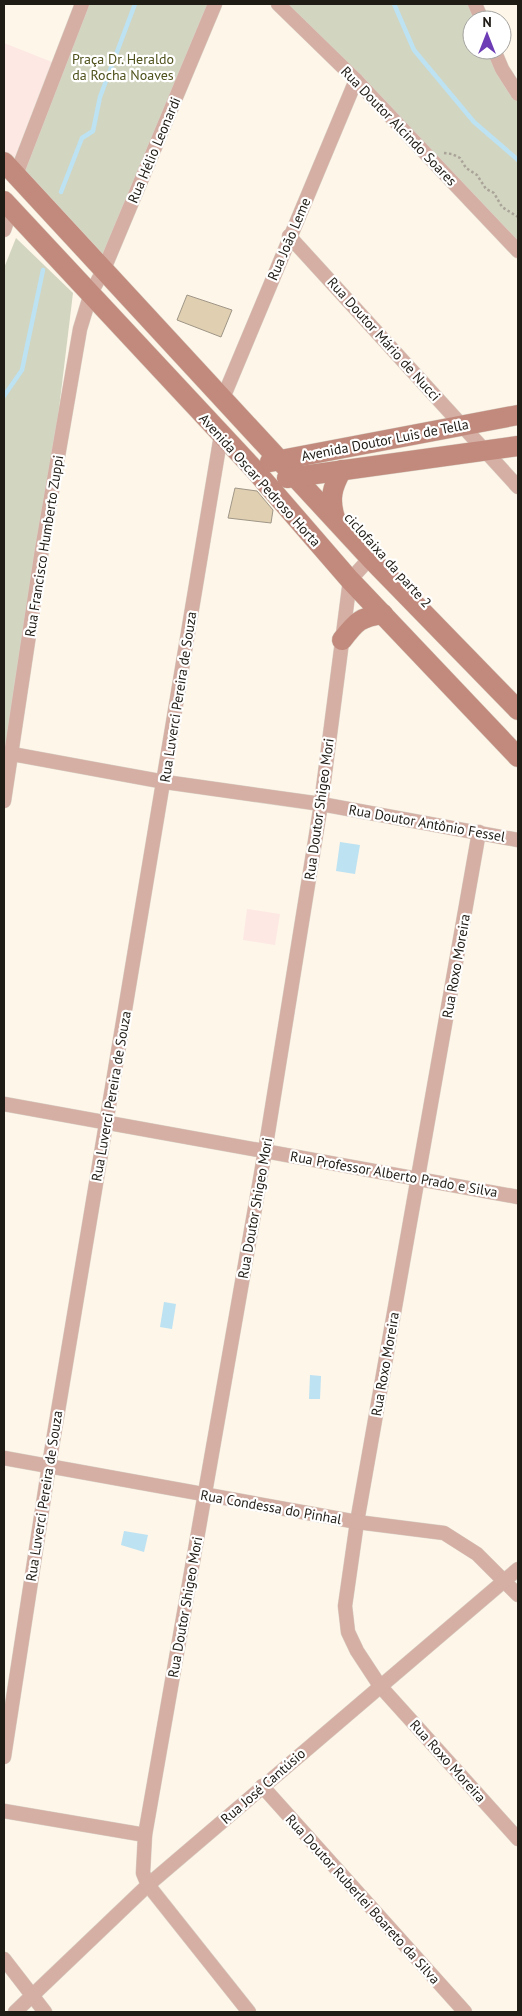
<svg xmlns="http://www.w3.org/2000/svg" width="522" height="2016" font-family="'PT Sans',sans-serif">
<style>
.commercial{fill:#fde8e3}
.green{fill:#d2d5c0}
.water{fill:#bde2f2}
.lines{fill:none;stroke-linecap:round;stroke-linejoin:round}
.stream{stroke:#bde2f2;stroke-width:4.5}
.building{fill:#e0cfb1;stroke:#9f9687}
.street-casing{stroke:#dad3c7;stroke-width:15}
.secondary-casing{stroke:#dad3c7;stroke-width:21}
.path{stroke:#a9a398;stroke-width:2.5;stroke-dasharray:2.5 2.5;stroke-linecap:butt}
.street{stroke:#d5aea4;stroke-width:14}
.secondary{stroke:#c18a7c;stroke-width:20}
.labels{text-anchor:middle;stroke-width:4.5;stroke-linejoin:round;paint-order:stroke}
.park-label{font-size:14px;fill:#4f521c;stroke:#fff}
.street-label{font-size:14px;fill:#1f1b15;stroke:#fff}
</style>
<rect width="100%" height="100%" fill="#fef6e9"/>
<!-- commercial -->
<g class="commercial">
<polygon points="4,43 52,62 12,164 4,154"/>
<polygon points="247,909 280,914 275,945 243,940"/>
</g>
<!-- green -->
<g class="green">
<polygon points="82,4 215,4 104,269 16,175"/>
<polygon points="278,4 475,4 482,20 472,20 472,50 494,50 518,94 518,251"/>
<polygon points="16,238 73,293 42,549 4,801 4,268"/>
</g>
<!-- water -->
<g class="water">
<polygon points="340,842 360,845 355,874 336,871"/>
<polygon points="164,1302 176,1304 172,1329 160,1327"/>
<polygon points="310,1375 321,1376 320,1399 309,1399"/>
<polygon points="124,1531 148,1535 144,1552 121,1545"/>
</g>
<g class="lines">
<!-- stream -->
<g class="stream">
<polyline points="394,4 414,50 474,122 518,160"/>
<polyline points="61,192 82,138 93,131 100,97 135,4"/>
<polyline points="4,396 22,370 43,270"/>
</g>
</g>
<!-- building -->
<g class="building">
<polygon points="187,295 232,310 221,337 177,320"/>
<polygon points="235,488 257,491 273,510 271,523 228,518"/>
</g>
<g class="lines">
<!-- street casing -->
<g class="street-casing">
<g id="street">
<polyline points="278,4 356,80 518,251"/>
<polyline points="475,4 482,20"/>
<polyline points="494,50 502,69 518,94"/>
<polyline points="16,175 82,4"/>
<polyline points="4,230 11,210"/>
<polyline points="289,236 518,487"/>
<polyline points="223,398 356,80"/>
<polyline points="12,754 165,782 321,804 518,840"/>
<polyline points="4,801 42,549 80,329 91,293 104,269 215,4"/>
<polyline points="479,832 357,1522 345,1606 348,1632 357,1651 380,1686 518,1839"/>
<polyline points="4,1104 518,1197"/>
<polyline points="4,1458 357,1522 444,1533 477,1554 518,1595"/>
<polyline points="4,1757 49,1465 221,435"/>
<polyline points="262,1786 465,2012"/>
<polyline points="4,1811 145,1835"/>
<polyline points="4,1959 45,2012"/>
<polyline points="15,2012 148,1885 518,1569"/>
<polyline points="249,2012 148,1885 143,1873 145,1835 265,1151 321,804 350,580 370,558"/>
</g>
</g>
<!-- secondary casing -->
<g class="secondary-casing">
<g id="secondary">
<polyline points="4,162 370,558 518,710"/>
<polyline points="4,201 253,468 350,580 518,757"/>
<polyline points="270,462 518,415"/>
<polyline points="287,478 518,446"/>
<path d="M335,518c-6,-19 -3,-31 7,-48"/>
<path d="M342,640c14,-18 18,-23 41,-26"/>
</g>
</g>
<!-- path -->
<polyline class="path" points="444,153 452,154 460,158 466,168 477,175 486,189 494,193 502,207 518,217"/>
<!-- street -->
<use href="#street" class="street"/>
<!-- secondary -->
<use href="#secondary" class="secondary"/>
</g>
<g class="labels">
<!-- park labels -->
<g class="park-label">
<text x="123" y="64">Praça Dr. Heraldo<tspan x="123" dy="16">da Rocha Noaves</tspan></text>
</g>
<!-- street labels -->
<g class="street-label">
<text transform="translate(399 126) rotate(46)" y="5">Rua Doutor Alcindo Soares</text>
<text transform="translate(154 150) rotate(-67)" y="5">Rua Hélio Leonardi</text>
<text transform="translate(289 239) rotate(-67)" y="5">Rua João Leme</text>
<text transform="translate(384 339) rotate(48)" y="5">Rua Doutor Mário de Nucci</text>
<text transform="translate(385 440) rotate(-11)" y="5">Avenida Doutor Luis de Tella</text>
<text transform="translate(260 480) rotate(48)" y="5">Avenida Oscar Pedroso Horta</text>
<text transform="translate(44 546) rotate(-81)" y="5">Rua Francisco Humberto Zuppi</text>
<text transform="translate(388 560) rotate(48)" y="5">ciclofaixa da parte 2</text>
<text transform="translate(178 697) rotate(-81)" y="5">Rua Luverci Pereira de Souza</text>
<text transform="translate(319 809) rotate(-82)" y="5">Rua Doutor Shigeo Mori</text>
<text transform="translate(427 823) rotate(10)" y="5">Rua Doutor Antônio Fessel</text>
<text transform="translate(456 966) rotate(-80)" y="5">Rua Roxo Moreira</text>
<text transform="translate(111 1096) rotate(-80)" y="5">Rua Luverci Pereira de Souza</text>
<text transform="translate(394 1174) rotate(10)" y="5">Rua Professor Alberto Prado e Silva</text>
<text transform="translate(255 1208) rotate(-80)" y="5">Rua Doutor Shigeo Mori</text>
<text transform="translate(385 1364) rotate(-80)" y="5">Rua Roxo Moreira</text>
<text transform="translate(44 1496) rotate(-81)" y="5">Rua Luverci Pereira de Souza</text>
<text transform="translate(271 1507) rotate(10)" y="5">Rua Condessa do Pinhal</text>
<text transform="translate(185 1607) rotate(-80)" y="5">Rua Doutor Shigeo Mori</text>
<text transform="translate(448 1761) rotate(48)" y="5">Rua Roxo Moreira</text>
<text transform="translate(263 1786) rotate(-41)" y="5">Rua José Cantúsio</text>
<text transform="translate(363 1899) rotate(48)" y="5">Rua Doutor Ruberlei Boareto da Silva</text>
</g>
</g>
<!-- border -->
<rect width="522" height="2016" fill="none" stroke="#1f1b15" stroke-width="10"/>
<!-- north arrow -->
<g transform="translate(487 35)"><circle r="24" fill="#ffffff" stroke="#a5a4a1"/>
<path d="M0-4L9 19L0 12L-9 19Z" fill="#6d3db5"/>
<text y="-8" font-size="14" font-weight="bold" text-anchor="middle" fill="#1f1b15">N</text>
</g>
</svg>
